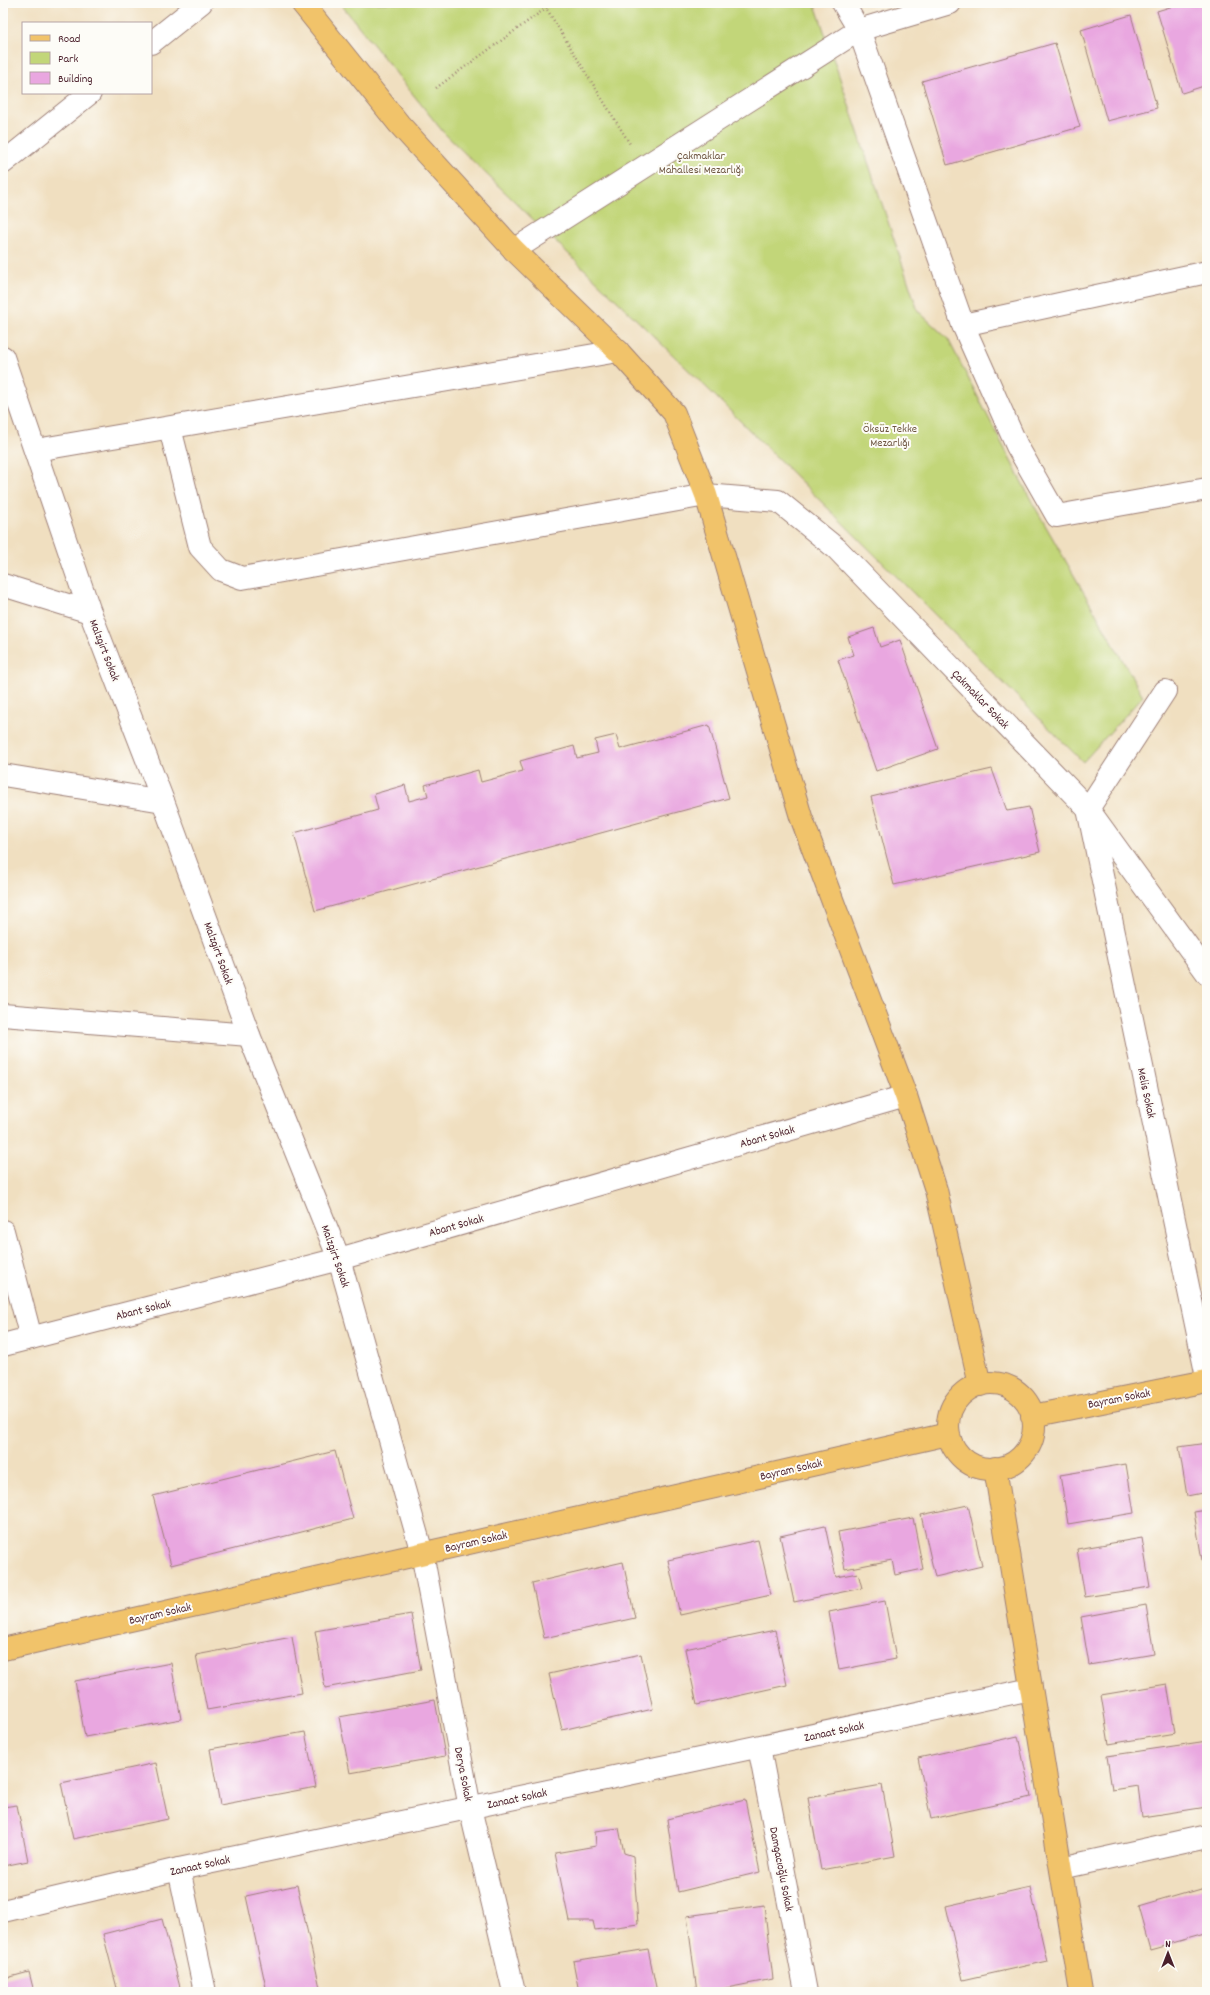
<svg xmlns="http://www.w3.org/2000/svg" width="1210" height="1995" font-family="Dekko,sans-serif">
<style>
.green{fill:#c2d679;stroke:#867a52}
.building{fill:#e9a7e0}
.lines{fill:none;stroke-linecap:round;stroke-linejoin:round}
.minor-casing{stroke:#9d7f76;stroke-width:24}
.major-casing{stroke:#9d7f76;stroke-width:24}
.path{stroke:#9d7f76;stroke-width:2.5;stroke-dasharray:1 3;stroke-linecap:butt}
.minor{stroke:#fff;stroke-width:22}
.major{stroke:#f1c36a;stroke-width:22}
.labels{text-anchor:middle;stroke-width:4;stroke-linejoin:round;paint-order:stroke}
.park-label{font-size:12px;fill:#6e5642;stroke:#fdfcf7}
.street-label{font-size:12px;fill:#4a1f2b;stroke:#fdfcf7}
</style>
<rect width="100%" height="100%" fill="#fdfcf7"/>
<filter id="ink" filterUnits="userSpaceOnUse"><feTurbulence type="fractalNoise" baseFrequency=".025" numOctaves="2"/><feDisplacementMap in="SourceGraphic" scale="8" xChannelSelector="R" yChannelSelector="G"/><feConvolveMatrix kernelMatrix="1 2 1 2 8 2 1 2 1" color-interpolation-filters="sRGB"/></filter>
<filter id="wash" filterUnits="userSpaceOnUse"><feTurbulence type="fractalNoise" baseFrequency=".012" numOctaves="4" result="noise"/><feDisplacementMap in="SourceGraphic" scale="16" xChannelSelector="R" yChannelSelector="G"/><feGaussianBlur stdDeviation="0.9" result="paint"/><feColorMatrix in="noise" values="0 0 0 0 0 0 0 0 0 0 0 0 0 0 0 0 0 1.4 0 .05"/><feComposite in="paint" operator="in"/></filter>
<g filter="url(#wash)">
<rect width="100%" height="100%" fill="#f0dfc0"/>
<!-- green -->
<polygon class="green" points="340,3 813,3 817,10 918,311 948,339 1032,502 1143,696 1083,762 708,389 444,133"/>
<g id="blocks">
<!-- building -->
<g class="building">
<polygon points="1183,3 1207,3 1207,85 1182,93 1157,11"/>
<polygon points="1131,15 1157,108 1107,121 1081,30"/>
<polygon points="1055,43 1080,127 947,165 922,81"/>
<polygon points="874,628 880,647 900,640 938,749 876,771 838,660 854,655 848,637"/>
<polygon points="709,725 729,798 315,911 294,833 378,810 374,794 405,785 409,801 428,796 425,785 478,770 481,782 523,771 520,761 574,746 577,758 598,753 595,740 616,735 620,749"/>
<polygon points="992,769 1007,811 1029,807 1040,852 894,885 871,797"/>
<polygon points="1207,1443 1207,1492 1187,1496 1179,1447"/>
<polygon points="335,1451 353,1519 171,1565 153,1496"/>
<polygon points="1126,1464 1134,1513 1068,1524 1060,1475"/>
<polygon points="968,1505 982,1566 935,1577 921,1515"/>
<polygon points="1207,1510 1207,1560 1202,1560 1194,1512"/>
<polygon points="913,1518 923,1569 895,1575 892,1560 845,1569 838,1532"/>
<polygon points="825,1526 836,1577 858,1573 862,1588 794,1602 780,1536"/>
<polygon points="1142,1538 1150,1587 1085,1597 1077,1549"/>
<polygon points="758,1540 771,1595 680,1615 668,1560"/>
<polygon points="623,1562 635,1618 544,1638 532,1583"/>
<polygon points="885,1601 896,1659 839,1670 829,1612"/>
<polygon points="1146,1605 1154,1654 1089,1665 1081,1617"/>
<polygon points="411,1614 421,1670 325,1688 315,1631"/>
<polygon points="775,1630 787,1685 697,1705 685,1649"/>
<polygon points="292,1637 302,1693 207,1710 196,1655"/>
<polygon points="641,1654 653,1709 562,1730 549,1674"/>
<polygon points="171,1663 181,1719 85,1737 75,1681"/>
<polygon points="1167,1684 1175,1733 1109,1744 1101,1695"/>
<polygon points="435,1700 445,1756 350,1773 339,1717"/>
<polygon points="305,1732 316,1787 220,1805 210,1749"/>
<polygon points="1018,1736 1031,1797 931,1819 918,1758"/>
<polygon points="1207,1741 1207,1807 1142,1817 1138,1786 1112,1790 1107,1756"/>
<polygon points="156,1763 168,1819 73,1839 61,1783"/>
<polygon points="882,1785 895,1856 821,1870 808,1798"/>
<polygon points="745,1800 760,1872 678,1892 667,1819"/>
<polygon points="17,1805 28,1861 3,1866 3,1807"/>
<polygon points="619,1828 624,1853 633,1856 638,1924 595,1930 593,1921 569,1921 555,1853 596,1846 595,1831"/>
<polygon points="297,1885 321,1992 267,1992 246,1896"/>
<polygon points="1030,1887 1047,1961 963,1980 946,1906"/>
<polygon points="1207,1887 1207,1934 1150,1950 1138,1907"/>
<polygon points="764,1905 773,1979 706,1992 697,1992 687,1916"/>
<polygon points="162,1919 181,1991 118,1992 103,1934"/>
<polygon points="648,1949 657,1992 579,1992 573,1961"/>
<polygon points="29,1972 34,1992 3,1992 3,1979"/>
</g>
</g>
</g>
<g filter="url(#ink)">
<use href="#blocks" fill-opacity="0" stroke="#9d7f76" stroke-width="1"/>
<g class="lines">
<!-- minor casing -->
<g class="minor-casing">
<g id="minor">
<polyline points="843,3 859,30 963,325"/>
<polyline points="151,43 201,3"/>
<polyline points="3,163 90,93"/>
<polyline points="514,250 859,30 950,3"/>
<polyline points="1207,272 963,325 1017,446 1057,516 1207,489"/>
<polyline points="3,357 90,612 163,801 249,1035 339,1259 422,1553 470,1808 514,1992"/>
<polyline points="170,428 200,547 221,570 242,578 706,495 778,501 837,549 1088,809 1207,973"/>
<polyline points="36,450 618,351"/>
<polyline points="3,585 90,612"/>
<polyline points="1165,691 1088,809 1207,1377"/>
<polyline points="3,775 163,801"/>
<polyline points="3,1015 249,1035"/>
<polyline points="3,1231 31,1338"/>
<polyline points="3,1345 339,1259 906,1096"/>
<polyline points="759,1747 806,1992"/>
<polyline points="1061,1868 1207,1836"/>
<polyline points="179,1869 205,1992"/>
<polyline points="3,1911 179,1869 1031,1689"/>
</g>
</g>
<!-- major casing -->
<g class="major-casing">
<g id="major">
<polyline points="302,3 399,124 514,250 618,351 674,413 706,495 801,817 906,1096 936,1190 980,1385"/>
<circle cx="991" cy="1426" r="43"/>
<polyline points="1032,1416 1207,1381"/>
<polyline points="995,1468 1081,1992"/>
<polyline points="3,1649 948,1434"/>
</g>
</g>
<!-- path -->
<g class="path">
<polyline points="543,3 630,144"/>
<polyline points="436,88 553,3"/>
</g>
<!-- minor -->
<use href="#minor" class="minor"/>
<!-- major -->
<use href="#major" class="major"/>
</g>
</g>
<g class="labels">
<!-- park labels -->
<g class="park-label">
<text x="701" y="159">Çakmaklar<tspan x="701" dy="14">Mahallesi Mezarlığı</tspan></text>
<text x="890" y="432">Öksüz Tekke<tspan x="890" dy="14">Mezarlığı</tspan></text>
</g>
<!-- street labels -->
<g class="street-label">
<text transform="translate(105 650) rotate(69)" y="4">Malzgirt Sokak</text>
<text transform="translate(981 699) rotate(46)" y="4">Çakmaklar Sokak</text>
<text transform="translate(219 953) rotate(70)" y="4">Malzgirt Sokak</text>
<text transform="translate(1147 1093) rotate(78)" y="4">Melis Sokak</text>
<text transform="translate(767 1136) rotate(-16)" y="4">Abant Sokak</text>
<text transform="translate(456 1225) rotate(-16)" y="4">Abant Sokak</text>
<text transform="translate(336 1256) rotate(71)" y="4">Malzgirt Sokak</text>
<text transform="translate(143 1309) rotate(-14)" y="4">Abant Sokak</text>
<text transform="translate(1119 1398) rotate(-11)" y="4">Bayram Sokak</text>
<text transform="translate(791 1469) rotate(-13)" y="4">Bayram Sokak</text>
<text transform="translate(476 1541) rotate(-13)" y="4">Bayram Sokak</text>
<text transform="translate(160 1613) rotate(-13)" y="4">Bayram Sokak</text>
<text transform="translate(834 1731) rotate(-12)" y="4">Zanaat Sokak</text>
<text transform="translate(464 1774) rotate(79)" y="4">Derya Sokak</text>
<text transform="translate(517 1798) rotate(-12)" y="4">Zanaat Sokak</text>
<text transform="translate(200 1865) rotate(-12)" y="4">Zanaat Sokak</text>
<text transform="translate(782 1869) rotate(79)" y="4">Damgacıoğlu Sokak</text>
</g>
</g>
<!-- margin -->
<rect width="1210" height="1995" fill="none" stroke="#fdfcf7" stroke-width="16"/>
<!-- legend -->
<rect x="22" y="22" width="130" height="72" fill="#fdfcf7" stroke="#b5a4a5"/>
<rect x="30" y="35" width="20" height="6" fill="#f1c36a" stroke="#b5a4a5"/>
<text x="58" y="42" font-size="12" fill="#4a1f2b">Road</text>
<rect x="30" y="52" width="20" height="12" fill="#c2d679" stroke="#b5a4a5"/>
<text x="58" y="62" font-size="12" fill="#4a1f2b">Park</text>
<rect x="30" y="72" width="20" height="12" fill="#e9a7e0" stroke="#b5a4a5"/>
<text x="58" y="82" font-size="12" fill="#4a1f2b">Building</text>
<!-- north arrow -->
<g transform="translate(1168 1953)" stroke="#fdfcf7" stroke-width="3" paint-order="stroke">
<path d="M0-3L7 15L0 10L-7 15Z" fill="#4a1f2b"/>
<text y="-6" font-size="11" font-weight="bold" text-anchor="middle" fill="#4a1f2b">N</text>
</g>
</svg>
